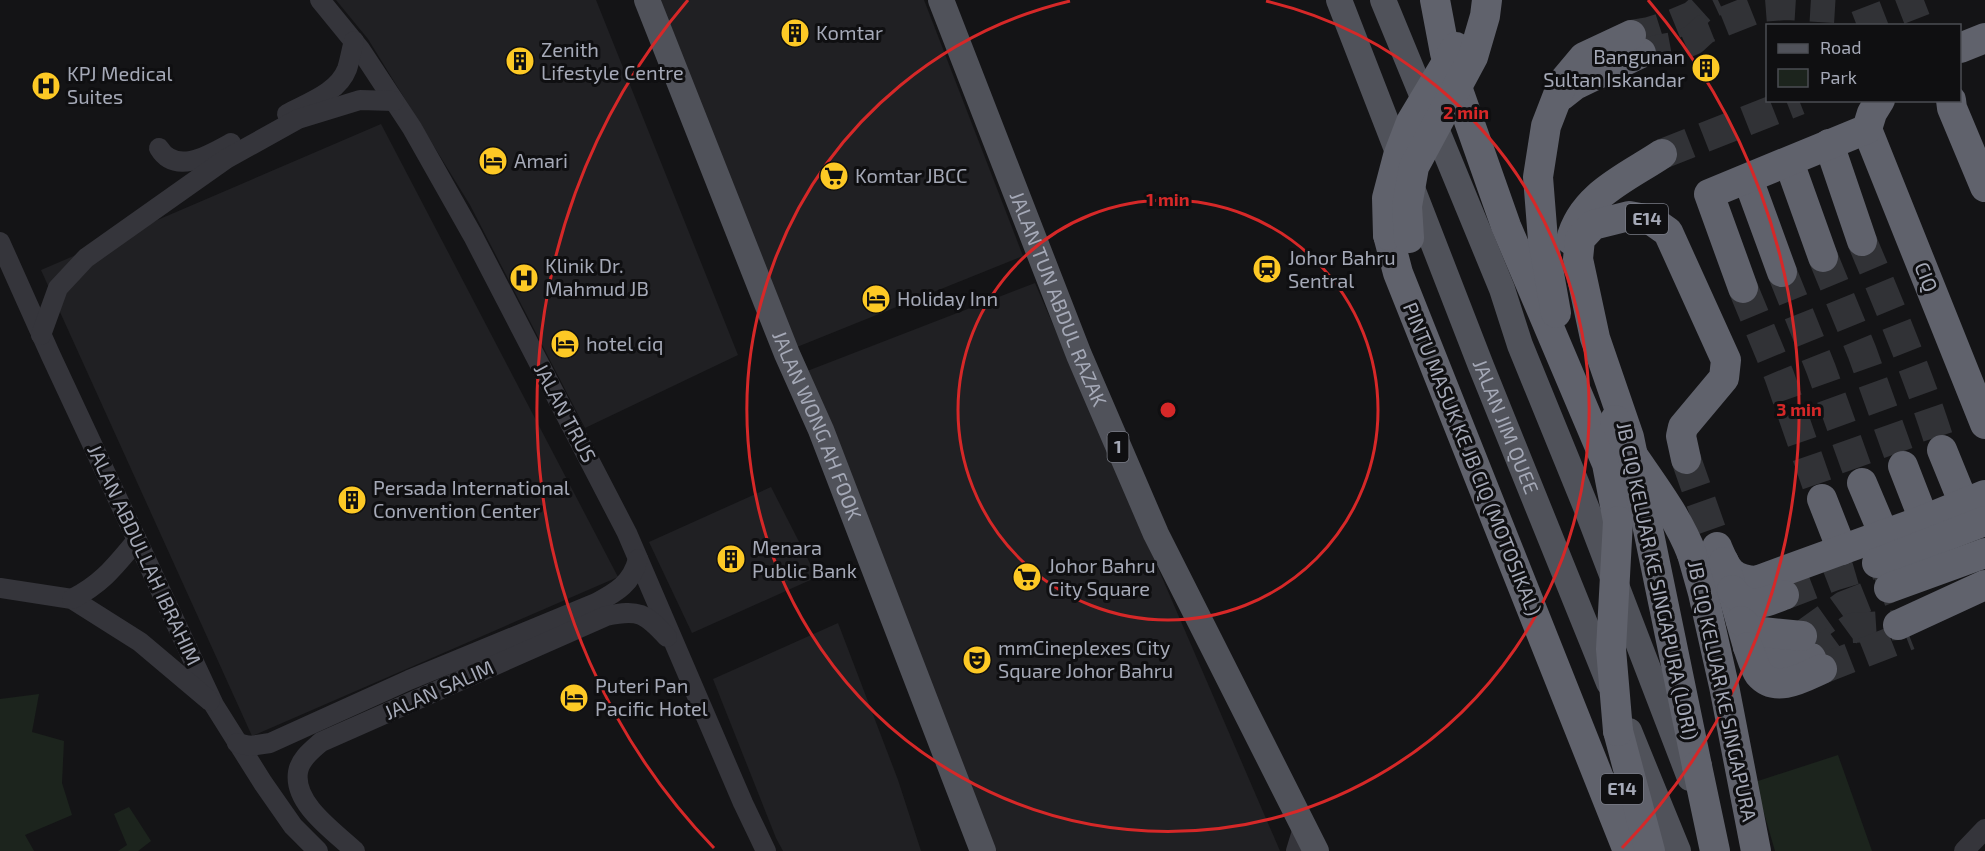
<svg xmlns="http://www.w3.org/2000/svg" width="1985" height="851" font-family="'Exo 2',sans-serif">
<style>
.built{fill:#202023}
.green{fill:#1c241d}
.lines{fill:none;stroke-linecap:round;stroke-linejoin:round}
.highway-tunnel{stroke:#313236;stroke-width:30;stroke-dasharray:30 15;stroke-linecap:butt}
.minor{stroke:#35353b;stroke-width:20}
.major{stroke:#50525a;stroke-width:26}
.highway{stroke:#60626c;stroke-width:30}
.highway-bridge{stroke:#60626c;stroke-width:30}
.ring{fill:none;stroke:#d62828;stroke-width:3}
.labels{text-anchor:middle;stroke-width:6;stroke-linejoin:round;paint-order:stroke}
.shield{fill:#0f0f11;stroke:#787b85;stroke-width:1.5}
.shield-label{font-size:18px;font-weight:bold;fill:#a5a9b7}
.poi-label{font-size:20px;fill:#a5a9b7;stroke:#0f0f11;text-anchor:start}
.street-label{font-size:20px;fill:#a5a9b7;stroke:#0f0f11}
.centre{fill:#d62828;stroke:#0f0f11;stroke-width:3}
.ring-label{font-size:18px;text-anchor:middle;font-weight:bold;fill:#d62828;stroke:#0f0f11;stroke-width:6;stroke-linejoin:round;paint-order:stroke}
</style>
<rect width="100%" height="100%" fill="#141416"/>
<!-- built -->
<g class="built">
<polygon points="336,0 596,0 738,355 585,428 470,205 368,39"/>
<polygon points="658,0 924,0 1023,256 792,349"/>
<polygon points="381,124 618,577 252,736 41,270"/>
<polygon points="1035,283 1280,851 994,851 802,373"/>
<polygon points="771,487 817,577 692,633 649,542"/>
<polygon points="838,623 898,780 921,851 783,851 776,838 713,679"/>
</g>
<!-- green -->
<g class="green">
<polygon points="39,694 32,732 64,741 62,783 72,815 25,835 34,851 0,851 0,699"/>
<polygon points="1838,755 1872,851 1775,851 1755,782"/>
<polygon points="129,807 151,841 138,851 118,851 127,845 114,814"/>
</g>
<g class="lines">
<!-- highway-tunnel -->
<g class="highway-tunnel">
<polyline points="1857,26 1924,0"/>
<polyline points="1631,35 1649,32 1671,25 1693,16 1703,7 1718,0"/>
<polyline points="1641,53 1679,46 1693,40 1705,29 1760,7 1786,5 1835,8"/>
<polyline points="1662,154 1799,100"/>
<path d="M1862,241c29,69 58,138 80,209"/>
<polyline points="1823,257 1862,352 1903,466"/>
<polyline points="1782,272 1821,369 1862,483"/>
<polyline points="1743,288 1779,375 1822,499"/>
<polyline points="1686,459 1717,547"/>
<polyline points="1784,595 1836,575 1877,563"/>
<polyline points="1802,636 1844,606 1889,588"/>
<polyline points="1811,658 1852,628 1898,625"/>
<polyline points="1822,669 1909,635"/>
</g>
<!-- minor -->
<g class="minor">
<polyline points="320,0 360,49 412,128 473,236 627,533 743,803 766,851"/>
<path d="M287,114c20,-11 51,-21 60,-45 3,-9 4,-18 7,-28"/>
<path d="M159,148c17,28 52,6 72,-5"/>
<polyline points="0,242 51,356 214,705 263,783 293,826 318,851"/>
<polyline points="41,335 58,288 86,258 226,159 298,119 360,100 394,101"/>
<polyline points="0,588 72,599 140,642 210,701"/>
<path d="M72,599c31,-16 43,-33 65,-59"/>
<path d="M237,743l13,3 20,-3 139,-63 187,-77c21,-11 36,-20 42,-44"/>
<path d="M355,851c-20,-19 -62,-47 -57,-79 2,-13 14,-22 23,-30l285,-126c33,-7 39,-3 61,21"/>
<polyline points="1296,851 1303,828"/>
<polyline points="1964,851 1985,829"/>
</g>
<!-- major -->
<g class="major">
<path id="s1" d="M647,0l140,354 34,76 162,421"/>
<path id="s2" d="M941,0l138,355 77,179 160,317"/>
<path id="s3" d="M1339,0l142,366 128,317"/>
<polyline points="1383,0 1502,289 1520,345 1586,507 1690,778"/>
<polyline points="1629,731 1678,851"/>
</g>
<!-- highway -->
<g class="highway">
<polyline points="1435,0 1445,53 1506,226 1607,464 1618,521"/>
<polyline points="1960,48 1985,38"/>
<polyline points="1561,96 1575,85 1641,53"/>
<polyline points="1951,100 1952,108 1985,187"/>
<polyline points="1867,129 1985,424"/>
<polyline points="1829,144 1862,241"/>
<polyline points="1789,162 1823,257"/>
<polyline points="1748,179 1782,272"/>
<polyline points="1388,235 1398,273 1628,851"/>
<path d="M1571,240c11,-45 57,-63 91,-86"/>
<polyline points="1743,288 1709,194 1867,129 1872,113 1880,100"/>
<polyline points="1556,313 1543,240 1538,177 1546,126 1563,82 1584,57 1631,35"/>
<polyline points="1942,450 1964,504"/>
<polyline points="1686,459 1681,436 1683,427 1724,378 1726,360 1668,232 1651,220 1629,216 1593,225 1580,239 1578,259 1595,338 1629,437 1697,766"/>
<polyline points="1903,466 1924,520"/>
<polyline points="1862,483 1884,535"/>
<polyline points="1822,499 1842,550"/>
<path d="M1717,547c9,21 13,33 39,34l168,-61 61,-25"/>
<polyline points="1692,554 1703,593 1724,686 1756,851"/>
<path d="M1724,562l24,85c17,14 42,10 63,11"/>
<polyline points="1877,563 1985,521"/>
<polyline points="1889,588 1985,553"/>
<path d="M1732,590c15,21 31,13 52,5"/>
<polyline points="1741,621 1752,631 1802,636"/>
<polyline points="1898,625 1985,585"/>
<path d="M1748,647c3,8 6,20 11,27 17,20 45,3 63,-5"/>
<polyline points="1618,731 1650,851"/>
</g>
<!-- highway-bridge -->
<g class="highway-bridge">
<polyline points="1388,235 1387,198 1398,156 1411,122 1456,47"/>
<polyline points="1409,238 1407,206 1414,167 1473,57 1485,16 1487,0"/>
<path d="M1615,420c6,12 12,26 19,37 22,32 44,61 58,97"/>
<polyline points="1618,521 1611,649 1618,731"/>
<polyline points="1697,766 1715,851"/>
</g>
</g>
<!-- distance rings -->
<g class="ring">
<circle cx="1168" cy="410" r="210"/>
<path d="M1266 1A421 421 0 1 1 1070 1"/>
<path d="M714 848A631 631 0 0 1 688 0M1648 0A631 631 0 0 1 1622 848"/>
</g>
<!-- icons -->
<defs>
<g id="building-disc" transform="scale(1.5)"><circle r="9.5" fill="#fdc925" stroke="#0f0f11"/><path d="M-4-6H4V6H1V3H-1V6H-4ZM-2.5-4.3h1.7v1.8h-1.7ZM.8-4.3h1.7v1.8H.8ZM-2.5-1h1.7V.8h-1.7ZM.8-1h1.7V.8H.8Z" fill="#111"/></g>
<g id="hospital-disc" transform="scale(1.5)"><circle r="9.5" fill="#fdc925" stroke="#0f0f11"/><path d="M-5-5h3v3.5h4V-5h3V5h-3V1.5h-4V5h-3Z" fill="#111"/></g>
<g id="hotel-disc" transform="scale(1.5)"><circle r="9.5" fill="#fdc925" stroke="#0f0f11"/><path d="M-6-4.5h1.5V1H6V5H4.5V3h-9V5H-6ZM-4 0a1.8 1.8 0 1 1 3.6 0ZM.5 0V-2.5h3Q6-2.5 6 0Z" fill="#111"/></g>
<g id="supermarket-disc" transform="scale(1.5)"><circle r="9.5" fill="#fdc925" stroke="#0f0f11"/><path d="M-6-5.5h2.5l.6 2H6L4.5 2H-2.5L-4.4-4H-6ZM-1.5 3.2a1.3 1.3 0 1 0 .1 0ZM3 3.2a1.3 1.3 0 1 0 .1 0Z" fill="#111"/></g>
<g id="station-disc" transform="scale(1.5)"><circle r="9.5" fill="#fdc925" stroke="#0f0f11"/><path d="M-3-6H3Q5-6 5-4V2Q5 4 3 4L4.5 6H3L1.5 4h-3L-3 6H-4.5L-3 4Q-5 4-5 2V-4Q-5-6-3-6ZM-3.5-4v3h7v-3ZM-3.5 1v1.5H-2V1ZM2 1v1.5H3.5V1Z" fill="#111"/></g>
<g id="theatre-disc" transform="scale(1.5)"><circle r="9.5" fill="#fdc925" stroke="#0f0f11"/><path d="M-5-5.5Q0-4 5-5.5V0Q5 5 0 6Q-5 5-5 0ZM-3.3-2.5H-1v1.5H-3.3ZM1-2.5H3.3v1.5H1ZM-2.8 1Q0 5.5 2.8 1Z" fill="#111"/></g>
</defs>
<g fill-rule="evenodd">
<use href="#building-disc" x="795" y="33"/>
<use href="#building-disc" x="520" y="61"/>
<use href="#building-disc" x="1706" y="68"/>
<use href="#hospital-disc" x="46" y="86"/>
<use href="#hotel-disc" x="493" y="161"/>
<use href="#supermarket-disc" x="834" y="176"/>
<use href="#station-disc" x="1267" y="269"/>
<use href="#hospital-disc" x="524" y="278"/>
<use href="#hotel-disc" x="876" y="299"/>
<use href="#hotel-disc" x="565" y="344"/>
<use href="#building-disc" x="352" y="500"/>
<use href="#building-disc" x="731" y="559"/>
<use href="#supermarket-disc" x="1027" y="577"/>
<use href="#theatre-disc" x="977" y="660"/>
<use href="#hotel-disc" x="574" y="698"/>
</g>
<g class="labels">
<!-- shield labels -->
<g class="shield">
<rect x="1626" y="204" width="42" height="30" rx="4.5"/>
<rect x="1107.5" y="432" width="21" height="30" rx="4.5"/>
<rect x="1601" y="774" width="42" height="30" rx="4.5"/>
</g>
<g class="shield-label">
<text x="1647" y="225">E14</text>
<text x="1118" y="453">1</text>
<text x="1622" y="795">E14</text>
</g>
<!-- poi labels -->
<g class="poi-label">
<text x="816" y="40">Komtar</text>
<text x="541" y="57">Zenith<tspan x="541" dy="23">Lifestyle Centre</tspan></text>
<text x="1685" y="64" text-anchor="end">Bangunan<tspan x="1685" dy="23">Sultan Iskandar</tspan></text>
<text x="67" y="81">KPJ Medical<tspan x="67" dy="23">Suites</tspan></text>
<text x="514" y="168">Amari</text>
<text x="855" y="183">Komtar JBCC</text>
<text x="1288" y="265">Johor Bahru<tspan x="1288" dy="23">Sentral</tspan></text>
<text x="545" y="273">Klinik Dr.<tspan x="545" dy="23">Mahmud JB</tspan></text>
<text x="897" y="306">Holiday Inn</text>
<text x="586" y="351">hotel ciq</text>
<text x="373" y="495">Persada International<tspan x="373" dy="23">Convention Center</tspan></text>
<text x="752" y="555">Menara<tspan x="752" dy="23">Public Bank</tspan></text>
<text x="1048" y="573">Johor Bahru<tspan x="1048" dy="23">City Square</tspan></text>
<text x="998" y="655">mmCineplexes City<tspan x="998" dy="23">Square Johor Bahru</tspan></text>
<text x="595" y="693">Puteri Pan<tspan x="595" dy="23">Pacific Hotel</tspan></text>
</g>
<!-- street labels -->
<g class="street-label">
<text transform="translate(1926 277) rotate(68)" y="7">CIQ</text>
<text dy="7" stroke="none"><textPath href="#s2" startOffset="321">JALAN TUN ABDUL RAZAK</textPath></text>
<text transform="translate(565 413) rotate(62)" y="7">JALAN TRUS</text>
<text dy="7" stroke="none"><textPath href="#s1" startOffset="458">JALAN WONG AH FOOK</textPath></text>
<text dy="7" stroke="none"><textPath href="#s3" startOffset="458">JALAN JIM QUEE</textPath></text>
<text transform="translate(1472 459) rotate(68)" y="7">PINTU MASUK KE JB CIQ (MOTOSIKAL)</text>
<text transform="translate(144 555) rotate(65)" y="7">JALAN ABDULLAH IBRAHIM</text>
<text transform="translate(1657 581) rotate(78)" y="7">JB CIQ KELUAR KE SINGAPURA (LORI)</text>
<text transform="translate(439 690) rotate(-24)" y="7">JALAN SALIM</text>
<text transform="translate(1722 691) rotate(78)" y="7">JB CIQ KELUAR KE SINGAPURA</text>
</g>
</g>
<circle cx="1168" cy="410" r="9" class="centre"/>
<g class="ring-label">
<text x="1466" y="119">2 min</text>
<text x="1168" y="206">1 min</text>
<text x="1799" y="416">3 min</text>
</g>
<!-- legend -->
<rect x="1766" y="24" width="195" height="78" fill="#0f0f11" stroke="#4b4d53" stroke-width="1.5"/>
<rect x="1778" y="44" width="30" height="9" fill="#50525a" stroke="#4b4d53" stroke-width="1.5"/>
<text x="1820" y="54" font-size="18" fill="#a5a9b7">Road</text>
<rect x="1778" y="69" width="30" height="18" fill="#1c241d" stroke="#4b4d53" stroke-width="1.5"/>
<text x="1820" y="84" font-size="18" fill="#a5a9b7">Park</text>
</svg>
